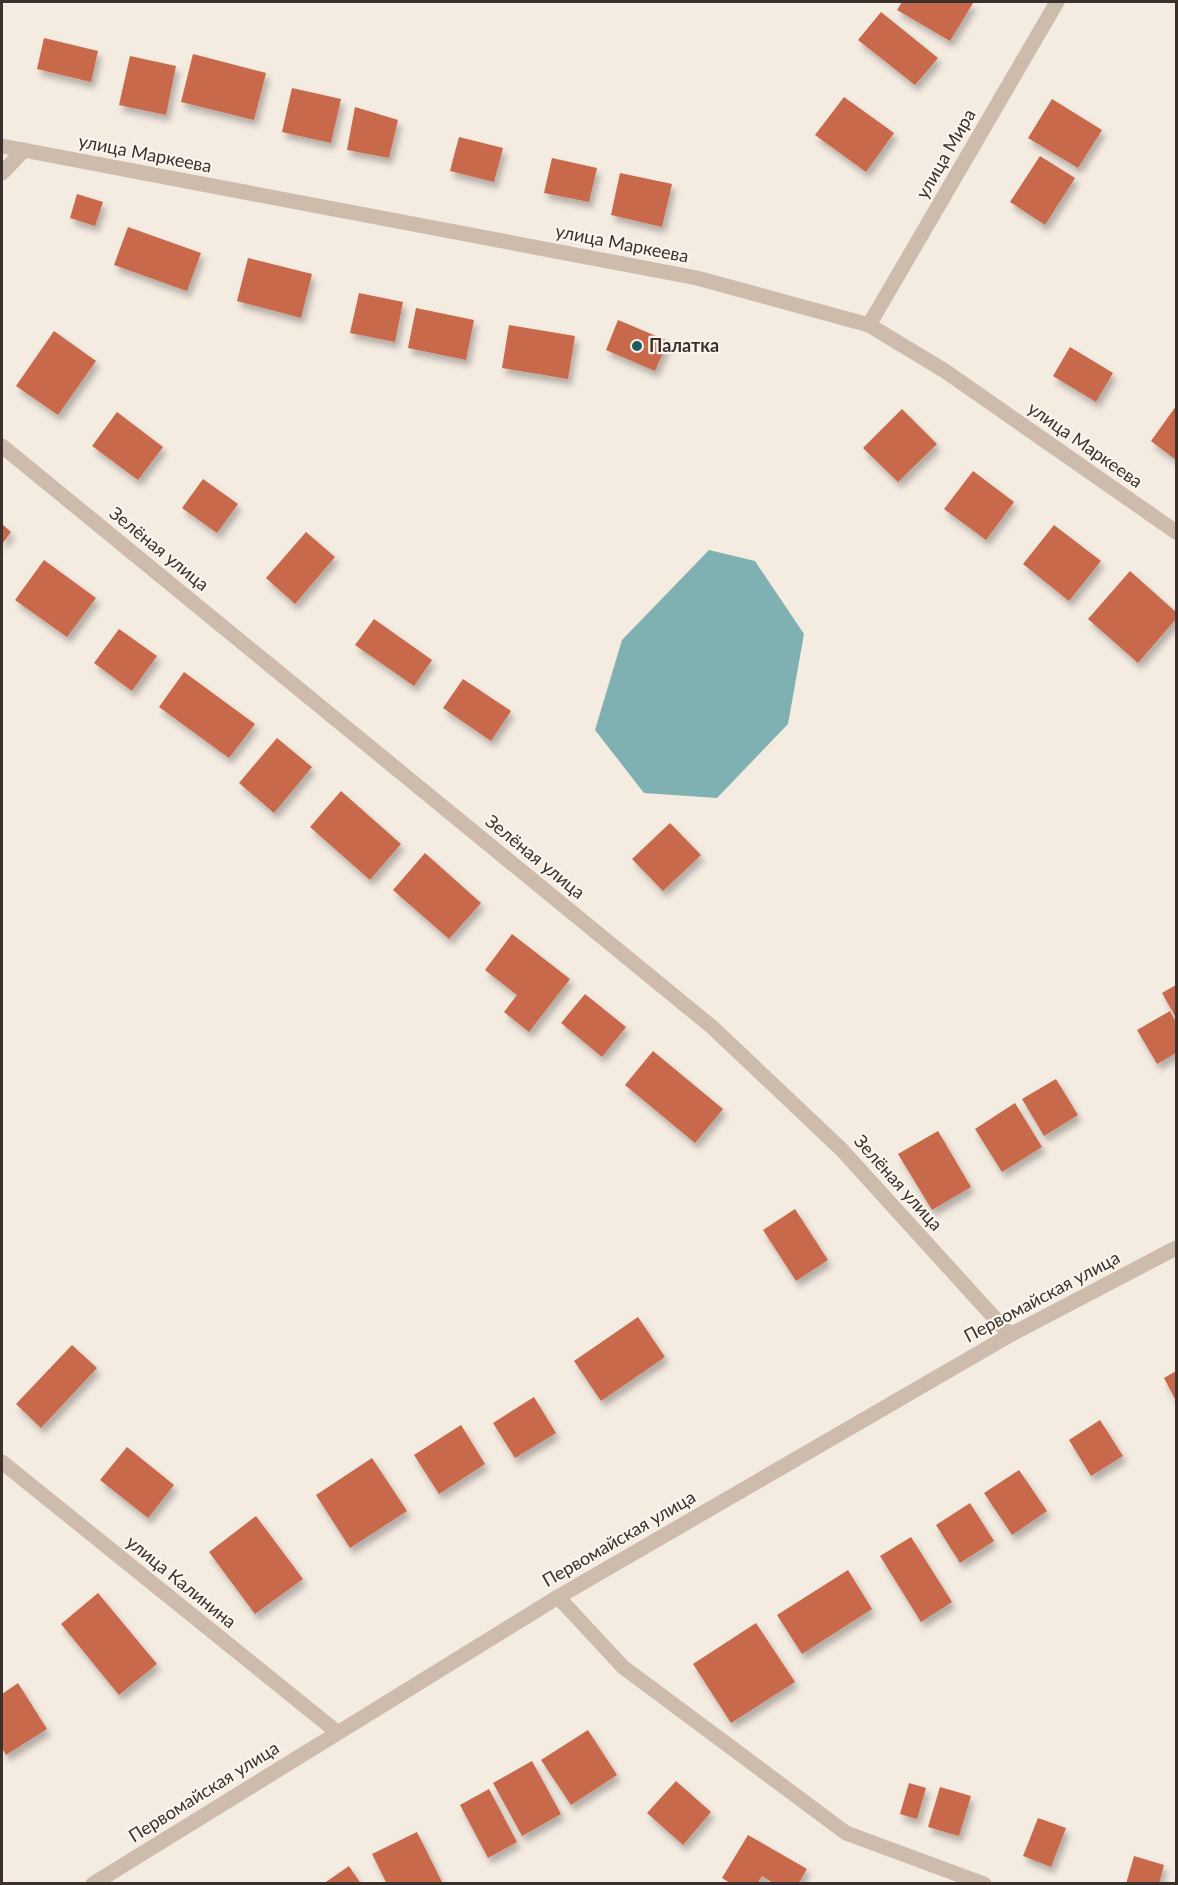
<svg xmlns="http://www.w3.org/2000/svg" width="1178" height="1885" font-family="Lato,sans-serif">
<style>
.water{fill:#7fb0b2}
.building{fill:#c8694b;filter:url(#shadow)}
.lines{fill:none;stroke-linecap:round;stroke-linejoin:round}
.minor{stroke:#cdbbac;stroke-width:15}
.tertiary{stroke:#cdbbac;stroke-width:15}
.poi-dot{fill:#1f5a5e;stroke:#fbf5ee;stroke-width:2}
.labels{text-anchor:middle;stroke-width:4.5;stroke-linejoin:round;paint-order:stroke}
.street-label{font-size:18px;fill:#3b302b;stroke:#fbf5ee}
.poi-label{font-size:18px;font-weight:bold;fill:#3b302b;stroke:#fbf5ee;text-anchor:start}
</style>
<defs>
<filter id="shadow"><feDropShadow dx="3.5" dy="6" stdDeviation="3" flood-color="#0004"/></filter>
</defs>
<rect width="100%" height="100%" fill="#f4ebe1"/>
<!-- water -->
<polygon class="water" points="709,550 755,561 804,634 788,724 717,798 644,793 595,730 622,640"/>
<!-- building -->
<g class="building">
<polygon points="902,2 970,2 973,3 950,41 897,10"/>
<polygon points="881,12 938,58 915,85 858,40"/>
<polygon points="44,38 98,51 91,82 37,69"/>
<polygon points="193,54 266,73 254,120 181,102"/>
<polygon points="130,56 176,66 166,115 119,105"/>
<polygon points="292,88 341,99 331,143 282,132"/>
<polygon points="844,97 894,133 866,172 815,135"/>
<polygon points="1052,99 1102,130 1078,168 1028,138"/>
<polygon points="355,107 398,120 389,158 347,150"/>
<polygon points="459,137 503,148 494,182 450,171"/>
<polygon points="1040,156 1075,178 1045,225 1010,202"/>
<polygon points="552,158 597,168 589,202 544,193"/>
<polygon points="620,173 672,184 662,227 611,215"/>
<polygon points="77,194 103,202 95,226 70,218"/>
<polygon points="128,227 201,253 187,291 114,265"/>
<polygon points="248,258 312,274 301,318 237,301"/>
<polygon points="359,293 403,302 395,342 350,333"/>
<polygon points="416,308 474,320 466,360 408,348"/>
<polygon points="618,320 668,341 655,371 606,350"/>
<polygon points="509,325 575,336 568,379 502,368"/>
<polygon points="54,331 96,361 58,415 16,386"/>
<polygon points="1070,347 1113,373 1096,402 1053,376"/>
<polygon points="1176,406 1176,460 1151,441"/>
<polygon points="902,409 937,444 898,482 863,448"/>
<polygon points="117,412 163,447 138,480 92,446"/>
<polygon points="973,471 1014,502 986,540 944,509"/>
<polygon points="203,479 238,504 217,533 182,508"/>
<polygon points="2,524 11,532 2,544"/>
<polygon points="1054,525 1101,561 1069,601 1023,564"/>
<polygon points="306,532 335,557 295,604 266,578"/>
<polygon points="44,560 96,598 67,637 15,600"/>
<polygon points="1130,571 1176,612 1176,619 1138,663 1088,619"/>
<polygon points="374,619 432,660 414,686 355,645"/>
<polygon points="119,629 157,656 132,691 94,663"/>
<polygon points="184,672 255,724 229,758 159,707"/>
<polygon points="463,679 511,711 491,741 443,708"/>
<polygon points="277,738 312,767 274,813 239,783"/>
<polygon points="341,791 401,844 370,880 310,827"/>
<polygon points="670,823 701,855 663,891 632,859"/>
<polygon points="425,853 481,903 449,939 393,890"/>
<polygon points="512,934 570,979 529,1032 504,1012 517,995 485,970"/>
<polygon points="1176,985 1176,1018 1162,993"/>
<polygon points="585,994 626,1027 602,1057 561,1023"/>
<polygon points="1170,1011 1176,1022 1176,1053 1157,1064 1137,1030"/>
<polygon points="653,1051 723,1109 695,1143 625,1085"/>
<polygon points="1056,1079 1078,1115 1044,1136 1022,1099"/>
<polygon points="1015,1103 1042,1147 1002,1172 975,1129"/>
<polygon points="938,1131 971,1187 932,1210 898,1154"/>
<polygon points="795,1209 828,1260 796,1281 763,1230"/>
<polygon points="638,1317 665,1357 601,1401 574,1361"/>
<polygon points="72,1345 97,1368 41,1428 16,1404"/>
<polygon points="1176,1371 1176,1401 1164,1378"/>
<polygon points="534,1397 556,1433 515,1458 493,1423"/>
<polygon points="1100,1420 1123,1456 1091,1476 1069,1440"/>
<polygon points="461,1425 485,1464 439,1494 414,1455"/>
<polygon points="127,1447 174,1485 148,1518 100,1480"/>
<polygon points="372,1458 407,1511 350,1548 316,1495"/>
<polygon points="1019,1470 1047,1511 1012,1535 984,1493"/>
<polygon points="970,1503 994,1541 960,1563 936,1525"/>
<polygon points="256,1516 303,1579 255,1614 209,1552"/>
<polygon points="911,1537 952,1602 921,1622 880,1556"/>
<polygon points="848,1570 872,1609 802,1654 777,1615"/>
<polygon points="98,1593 157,1664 119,1695 61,1624"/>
<polygon points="756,1623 795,1682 731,1723 693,1664"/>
<polygon points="18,1683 47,1729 6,1755 2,1748 2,1694"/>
<polygon points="588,1730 617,1775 571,1805 541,1760"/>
<polygon points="532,1761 561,1814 522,1836 493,1783"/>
<polygon points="676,1781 711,1812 683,1845 647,1813"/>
<polygon points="909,1783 926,1788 917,1819 900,1814"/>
<polygon points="940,1787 971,1796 959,1836 928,1827"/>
<polygon points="489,1789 517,1842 488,1858 460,1805"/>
<polygon points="1038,1818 1066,1828 1051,1867 1023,1856"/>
<polygon points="417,1832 443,1884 387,1884 372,1854"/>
<polygon points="748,1835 807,1869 798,1884 775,1884 762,1876 757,1884 732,1884 722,1878"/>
<polygon points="1134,1856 1164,1865 1159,1884 1126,1884"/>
<polygon points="349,1866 361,1884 323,1884"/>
</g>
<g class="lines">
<!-- minor -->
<g class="minor">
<polyline points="2,173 24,150"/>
<polyline points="869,325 1057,2"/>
<polyline points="2,446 712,1027 841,1149 1010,1335"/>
<polyline points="2,1462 337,1732"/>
<polyline points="558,1597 623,1667 846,1833 984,1884"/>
<polyline points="93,1884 558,1597 1010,1335 1176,1248"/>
</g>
<!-- tertiary -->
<polyline class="tertiary" points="2,146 697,278 869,325 945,371 1176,532"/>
</g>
<!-- markers -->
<circle class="poi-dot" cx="637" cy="346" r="6"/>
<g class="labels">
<!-- street labels -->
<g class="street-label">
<text transform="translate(145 154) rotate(11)" y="6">улица Маркеева</text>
<text transform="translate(946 154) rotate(-60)" y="6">улица Мира</text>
<text transform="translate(622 244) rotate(11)" y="6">улица Маркеева</text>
<text transform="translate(1085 445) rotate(35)" y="6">улица Маркеева</text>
<text transform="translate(159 549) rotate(39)" y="6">Зелёная улица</text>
<text transform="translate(535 857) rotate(39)" y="6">Зелёная улица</text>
<text transform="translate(898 1183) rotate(48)" y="6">Зелёная улица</text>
<text transform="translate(1042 1297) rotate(-28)" y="6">Первомайская улица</text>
<text transform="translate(619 1539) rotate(-30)" y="6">Первомайская улица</text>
<text transform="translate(181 1582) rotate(39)" y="6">улица Калинина</text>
<text transform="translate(204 1792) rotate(-32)" y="6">Первомайская улица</text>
</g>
<!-- poi labels -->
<g class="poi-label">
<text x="649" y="352">Палатка</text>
</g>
</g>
<!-- border -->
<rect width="1178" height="1885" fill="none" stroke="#3b302b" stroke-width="6"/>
</svg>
